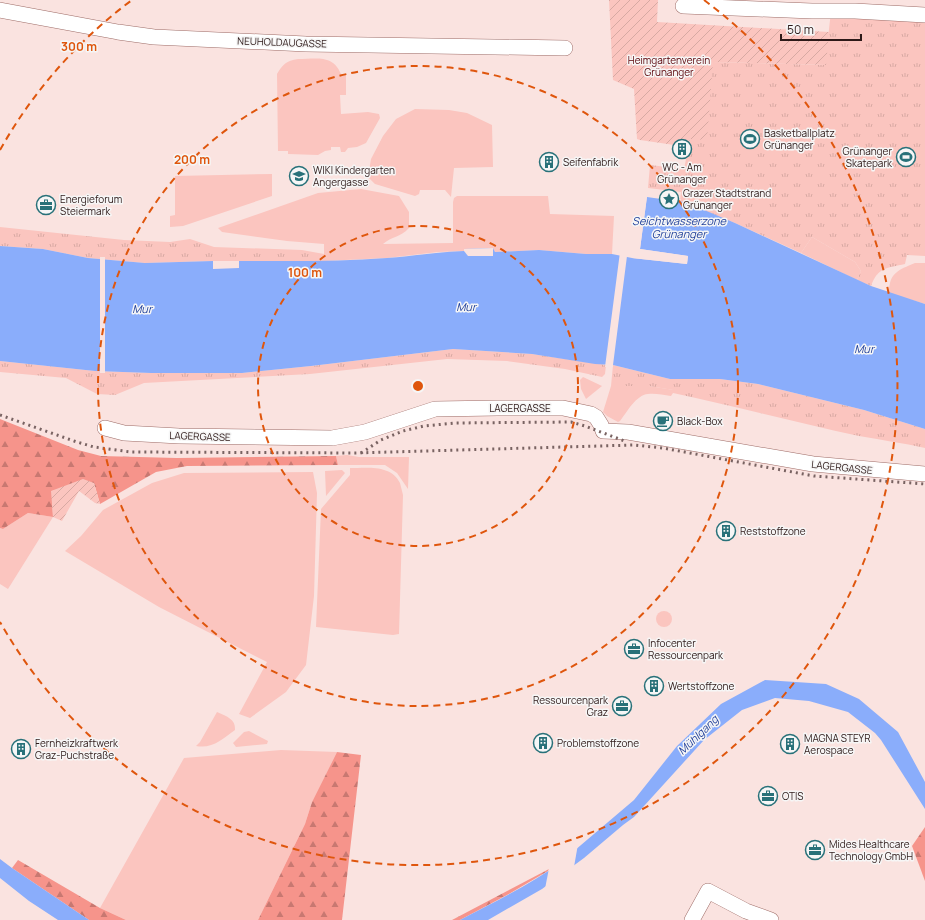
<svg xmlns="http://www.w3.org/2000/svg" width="925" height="920" font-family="Manrope,sans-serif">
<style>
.grass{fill:#fbc5bf}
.forest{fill:url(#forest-firs)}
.park{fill:url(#park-tufts)}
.garden{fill:url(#garden-furrows)}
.water{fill:#8aadfb}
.pier{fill:#fae3e0}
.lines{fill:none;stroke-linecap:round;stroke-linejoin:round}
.minor-casing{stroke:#9e6c67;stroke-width:16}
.minor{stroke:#fff;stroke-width:15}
.rail{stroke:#796362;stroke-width:3;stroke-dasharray:2 4;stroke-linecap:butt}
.ring{fill:none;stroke:#df560d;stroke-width:2;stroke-dasharray:7 5}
.labels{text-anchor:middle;stroke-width:3;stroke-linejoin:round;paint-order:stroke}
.street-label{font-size:10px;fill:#2d1918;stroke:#f6f6f6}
.park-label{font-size:10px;fill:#590006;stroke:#f6f6f6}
.poi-label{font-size:10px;fill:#2d1918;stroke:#f6f6f6;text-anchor:start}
.water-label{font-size:11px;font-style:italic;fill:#24439c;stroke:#f6f6f6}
.centre{fill:#df560d;stroke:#f6f6f6;stroke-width:2}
.ring-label{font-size:12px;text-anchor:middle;font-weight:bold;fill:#df560d;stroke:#f6f6f6;stroke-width:3;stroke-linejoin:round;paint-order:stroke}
</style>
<defs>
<pattern id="forest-firs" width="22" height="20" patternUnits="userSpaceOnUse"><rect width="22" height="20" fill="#f6948b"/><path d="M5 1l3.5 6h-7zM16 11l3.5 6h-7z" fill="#c87871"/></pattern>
<pattern id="park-tufts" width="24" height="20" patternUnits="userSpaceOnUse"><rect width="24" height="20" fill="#fbc5bf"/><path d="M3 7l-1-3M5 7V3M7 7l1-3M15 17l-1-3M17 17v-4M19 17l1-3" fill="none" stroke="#d7a9a3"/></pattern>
<pattern id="garden-furrows" width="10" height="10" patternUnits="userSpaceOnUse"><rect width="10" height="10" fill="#fbc5bf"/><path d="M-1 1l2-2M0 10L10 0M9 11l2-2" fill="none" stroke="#d7a9a3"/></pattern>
</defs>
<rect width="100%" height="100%" fill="#fae3e0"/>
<!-- grass -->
<g class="grass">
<path d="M298,59c18,0 35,-5 43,15h5v21h-6l1,19 27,-2 11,2 1,4 -14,25 -9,4 -9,1 -3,4h-4l-1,-5h-9v3l-6,1 -7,4 -30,-1v-3h-10l-1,-77c6,-10 9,-13 21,-15z"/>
<polygon points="415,109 449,110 467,113 492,125 493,167 454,168 451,197 445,190 420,190 419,194 415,196 375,184 368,177 371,159 383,136 396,119"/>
<polygon points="272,174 272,196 183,226 170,227 170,216 175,215 175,176"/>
<path d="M361,189l38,7 10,16v16c-9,10 -17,8 -26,16l70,-1v-41l1,-4 3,-2h91l2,18 64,2 -2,38h-26l-47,-4 -44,2 -2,-4 -28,1 -1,2 -26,1 -51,6 -63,3v-17l-37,-3 -65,-9 -4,-4 100,-35z"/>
<polygon points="812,237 855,262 861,271 857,280 801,253"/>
<path d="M915,263h10v41l-36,-11c0,-20 9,-23 26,-30z"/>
<polygon points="583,377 602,386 586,399 581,389 580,380"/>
<path d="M611,386h38l25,4 -1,3 -2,3c-8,-1 -16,-3 -23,-2 -12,1 -21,18 -28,27l-2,1 -11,-6 -4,-4z"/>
<polygon points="347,455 359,457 409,457 408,489 397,473 385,465 338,465 336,456"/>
<path d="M350,468c16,0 41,-4 50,15 1,4 2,8 3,12l-4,139 -6,1 -77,-8 5,-118 29,-34z"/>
<polygon points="342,470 345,473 326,496 325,471"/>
<polygon points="313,472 317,493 314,596 306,665 286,692 250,718 239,714 267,662 159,607 65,551 81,536 103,510 152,483 184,473"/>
<polygon points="28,513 53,517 8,589 0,584 0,528 3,529"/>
<circle cx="664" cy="619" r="8"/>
<path d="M217,712c9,4 19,7 18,18 -13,9 -22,19 -39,16l4,-4z"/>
<polygon points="249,731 268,741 267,744 236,747 233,743 244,732"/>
<polygon points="281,750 337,752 312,802 305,824 258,920 126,920 100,908 184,758"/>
</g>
<!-- forest -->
<g class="forest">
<polygon points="0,419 78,450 101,456 177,458 336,456 338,465 187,466 156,472 100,504 94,483 52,491 53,517 28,513 3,529 0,528"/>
<polygon points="337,752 361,755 342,920 258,920 305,824 312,802"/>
<polygon points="925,827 925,881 912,846"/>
<polygon points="18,860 100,908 126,920 89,920 12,868"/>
<polygon points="549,869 548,871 507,895 460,920 452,920"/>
</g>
<!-- park -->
<g class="park">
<path d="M831,11l94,4v241l-18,-1 -2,9c-18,4 -27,3 -34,22l-14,-6 4,-9 -6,-9 -43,-25 -11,16 -66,-30 -55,-22 1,-9 -33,-4 2,-23 34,4 6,-30 23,-77 112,3z"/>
<polygon points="0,227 124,240 170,242 190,239 214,247 302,250 324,254 324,261 213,261 145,263 88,258 43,249 0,246"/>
<polygon points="453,349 532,354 606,365 605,374 602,377 565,369 507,361 447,359 310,374 144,383 115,395 97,394 66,378 0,372 0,361 95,371 151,373 242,373 311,366"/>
<path d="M613,365l57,14h50l38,5 106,26 61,19v19c-22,-5 -44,-8 -66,-12 -62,-13 -124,-30 -186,-43v-3l-24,-4h-38z"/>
</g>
<!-- garden -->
<g class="garden">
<polygon points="609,0 658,0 657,22 829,32 826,65 713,62 707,140 690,139 688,147 640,140 637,139 634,89 613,80"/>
<polygon points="83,479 94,483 100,504 95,503 79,491 62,521 53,517 51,491"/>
</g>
<!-- water -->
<g class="water">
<path d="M647,196l28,5 1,-1 14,4 45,19 136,63 54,18v125l-61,-19 -106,-26 -38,-5h-50l-57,-14 -18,-1 -63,-10 -79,-5 -142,17 -69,7h-91l-56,-2 -95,-10v-115l43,3 45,9 57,5 68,-2v8l26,-1v-7c50,0 99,1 148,-3 26,-2 51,-6 77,-7v-2l29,-1 2,4 44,-2 47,4h26l20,4 55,6 1,-8 -48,-7z"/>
<path d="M765,680l61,4 33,15 39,33 27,50v27l-44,-69 -6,-7 -27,-21 -39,-11 -34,-3 -33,12 -38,30 -70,77 -11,8 -39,33 -42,31 -54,31h-28c34,-18 70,-35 101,-58l73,-62 43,-54 44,-42z"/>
<polygon points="0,859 12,868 89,920 58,920 29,901 0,878"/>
</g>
<!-- pier -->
<g class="pier">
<polygon points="647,194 652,195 653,196 681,199 680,201 676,200 675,201 647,197 640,249 688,256 687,264 632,258 632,255 685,262 686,257 639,250 645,196"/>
<polygon points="493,248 493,256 468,256 464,251 464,249"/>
<polygon points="620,252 627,254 627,256 613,365 613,367 605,367"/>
<rect x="100" y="257" width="5" height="116"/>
<polygon points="578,844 574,867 545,889 549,868"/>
</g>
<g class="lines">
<!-- minor casing -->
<g class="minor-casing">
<g id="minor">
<polyline points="683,6 812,11 855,11 925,15"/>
<polyline points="0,10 118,32 154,37 306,44 565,48"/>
<polyline points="105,428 124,433 179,436 332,438 365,432 435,409 498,408 563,408 591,414 596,417 601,425 603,431 628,432 813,464 925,474"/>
<polyline points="692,920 708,891 746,911 771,920"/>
</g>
</g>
<!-- minor -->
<use href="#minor" class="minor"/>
<!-- rail -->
<g class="rail">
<polyline points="0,415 77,442 94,447 131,452 355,453 634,445 663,448 814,476 925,484"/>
<polyline points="361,453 381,440 403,431 424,426 455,423 571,422 585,426 627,442"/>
</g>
</g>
<!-- distance rings -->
<g class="ring">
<circle cx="418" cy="386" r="160"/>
<circle cx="418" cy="386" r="320"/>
<path d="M0 150A480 480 0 0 1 132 0M704 0A480 480 0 1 1 0 622"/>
</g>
<!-- icons -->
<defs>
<g id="stadium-ring" transform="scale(1)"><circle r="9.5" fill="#f6f6f6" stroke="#287179" stroke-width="1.5"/><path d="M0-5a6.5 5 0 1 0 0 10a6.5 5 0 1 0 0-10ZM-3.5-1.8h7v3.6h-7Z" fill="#287179"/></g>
<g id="building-ring" transform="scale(1)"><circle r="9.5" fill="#f6f6f6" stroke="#287179" stroke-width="1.5"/><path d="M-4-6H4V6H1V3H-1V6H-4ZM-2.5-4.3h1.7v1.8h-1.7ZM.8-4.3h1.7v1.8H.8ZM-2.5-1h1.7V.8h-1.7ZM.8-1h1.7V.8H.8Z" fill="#287179"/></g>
<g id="school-ring" transform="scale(1)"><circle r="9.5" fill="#f6f6f6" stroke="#287179" stroke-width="1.5"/><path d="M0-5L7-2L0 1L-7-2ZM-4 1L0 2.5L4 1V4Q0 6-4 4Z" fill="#287179"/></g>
<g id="sight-ring" transform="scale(1)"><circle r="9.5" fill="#f6f6f6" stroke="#287179" stroke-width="1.5"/><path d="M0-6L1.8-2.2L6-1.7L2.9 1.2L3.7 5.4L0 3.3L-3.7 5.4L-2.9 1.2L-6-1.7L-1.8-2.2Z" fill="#287179"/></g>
<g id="office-ring" transform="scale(1)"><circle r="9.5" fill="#f6f6f6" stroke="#287179" stroke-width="1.5"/><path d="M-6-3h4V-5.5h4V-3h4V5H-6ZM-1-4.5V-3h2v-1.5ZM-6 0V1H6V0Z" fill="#287179"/></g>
<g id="cafe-ring" transform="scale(1)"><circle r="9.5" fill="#f6f6f6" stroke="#287179" stroke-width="1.5"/><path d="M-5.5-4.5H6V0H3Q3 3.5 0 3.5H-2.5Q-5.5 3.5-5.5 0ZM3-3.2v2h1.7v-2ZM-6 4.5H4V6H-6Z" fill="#287179"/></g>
</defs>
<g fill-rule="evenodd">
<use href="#stadium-ring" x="750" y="139"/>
<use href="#building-ring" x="682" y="149"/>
<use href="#stadium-ring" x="906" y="157"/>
<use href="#building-ring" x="549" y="162"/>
<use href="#school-ring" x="299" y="176"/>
<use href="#sight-ring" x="669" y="199"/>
<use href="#office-ring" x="46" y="205"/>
<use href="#cafe-ring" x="663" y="421"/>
<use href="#building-ring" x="726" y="531"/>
<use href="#office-ring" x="634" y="649"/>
<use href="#building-ring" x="654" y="686"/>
<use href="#office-ring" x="622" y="706"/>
<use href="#building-ring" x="543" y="743"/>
<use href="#building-ring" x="790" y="744"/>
<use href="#building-ring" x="21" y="749"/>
<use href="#office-ring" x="768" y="796"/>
<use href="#office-ring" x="815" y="850"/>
</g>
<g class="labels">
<!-- street labels -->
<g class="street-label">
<text transform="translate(282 42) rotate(2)" y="4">NEUHOLDAUGASSE</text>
<text x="520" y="412">LAGERGASSE</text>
<text transform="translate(200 436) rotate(2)" y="4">LAGERGASSE</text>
<text transform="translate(842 467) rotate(6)" y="4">LAGERGASSE</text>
</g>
<!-- park labels -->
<g class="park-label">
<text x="669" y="64">Heimgartenverein<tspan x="669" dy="12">Grünanger</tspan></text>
</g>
<!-- poi labels -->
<g class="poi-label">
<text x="764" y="137">Basketballplatz<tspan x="764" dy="12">Grünanger</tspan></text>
<text x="892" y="155" text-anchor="end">Grünanger<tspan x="892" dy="12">Skatepark</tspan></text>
<text x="563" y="166">Seifenfabrik</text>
<text x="682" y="171" text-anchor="middle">WC - Am<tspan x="682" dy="12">Grünanger</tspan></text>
<text x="313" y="174">WIKI Kindergarten<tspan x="313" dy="12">Angergasse</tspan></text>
<text x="683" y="197">Grazer Stadtstrand<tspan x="683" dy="12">Grünanger</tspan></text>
<text x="60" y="203">Energieforum<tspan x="60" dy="12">Steiermark</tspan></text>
<text x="677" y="425">Black-Box</text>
<text x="740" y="535">Reststoffzone</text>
<text x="648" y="647">Infocenter<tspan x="648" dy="12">Ressourcenpark</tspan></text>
<text x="668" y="690">Wertstoffzone</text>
<text x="608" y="704" text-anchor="end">Ressourcenpark<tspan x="608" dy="12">Graz</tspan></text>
<text x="804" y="742">MAGNA STEYR<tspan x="804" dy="12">Aerospace</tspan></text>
<text x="35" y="747">Fernheizkraftwerk<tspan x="35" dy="12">Graz-Puchstraße</tspan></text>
<text x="557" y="747">Problemstoffzone</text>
<text x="782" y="800">OTIS</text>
<text x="829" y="848">Mides Healthcare<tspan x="829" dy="12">Technology GmbH</tspan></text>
</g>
<!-- water labels -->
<g class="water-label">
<text x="679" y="225">Seichtwasserzone<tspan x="679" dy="13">Grünanger</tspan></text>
<text x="466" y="311">Mur</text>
<text x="142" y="313">Mur</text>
<text x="864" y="353">Mur</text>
<text transform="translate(698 735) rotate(-44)" y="4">Mühlgang</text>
</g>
</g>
<circle cx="418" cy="386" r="6" class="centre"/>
<g class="ring-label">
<text x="79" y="51">300 m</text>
<text x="192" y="164">200 m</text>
<text x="305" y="277">100 m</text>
</g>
<!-- scale -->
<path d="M781 34v6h80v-6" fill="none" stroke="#2d1918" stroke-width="2"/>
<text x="787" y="34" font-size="12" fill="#2d1918" stroke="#f6f6f6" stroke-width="3" paint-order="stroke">50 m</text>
</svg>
